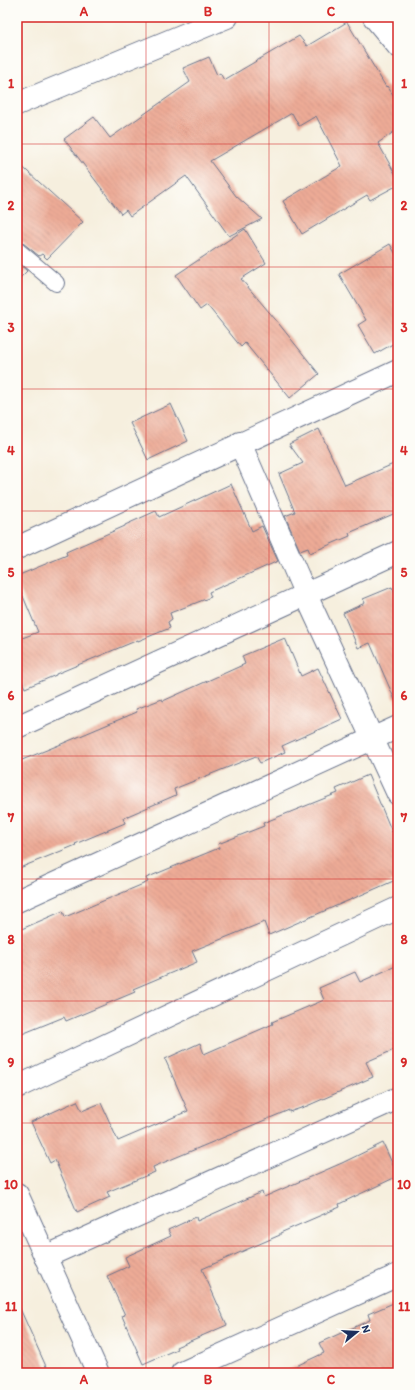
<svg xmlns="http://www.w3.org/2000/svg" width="415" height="1390" font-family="Itim,sans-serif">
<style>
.building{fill:url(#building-back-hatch)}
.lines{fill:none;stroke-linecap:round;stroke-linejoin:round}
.lane-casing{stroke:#68728b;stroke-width:18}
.street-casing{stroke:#68728b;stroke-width:24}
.secondary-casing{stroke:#68728b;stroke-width:24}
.lane{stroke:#fff;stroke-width:16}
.street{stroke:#fff;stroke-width:22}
.secondary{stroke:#fff;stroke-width:22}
.grid{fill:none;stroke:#d62828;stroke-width:1;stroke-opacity:0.55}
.neatline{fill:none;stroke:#d62828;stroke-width:1.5}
.grid-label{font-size:13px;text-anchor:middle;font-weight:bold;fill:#d62828}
</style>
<defs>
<pattern id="building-back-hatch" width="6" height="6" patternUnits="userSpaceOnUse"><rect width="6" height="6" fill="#edab96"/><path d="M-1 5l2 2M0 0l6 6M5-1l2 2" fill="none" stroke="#cb9384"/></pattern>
</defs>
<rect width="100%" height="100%" fill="#fdfcf7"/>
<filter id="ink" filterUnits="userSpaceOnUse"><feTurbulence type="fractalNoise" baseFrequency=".025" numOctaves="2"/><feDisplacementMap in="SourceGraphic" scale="8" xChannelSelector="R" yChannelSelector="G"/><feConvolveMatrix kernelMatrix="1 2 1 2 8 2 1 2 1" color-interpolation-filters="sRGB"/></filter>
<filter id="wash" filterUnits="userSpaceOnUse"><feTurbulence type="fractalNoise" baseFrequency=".012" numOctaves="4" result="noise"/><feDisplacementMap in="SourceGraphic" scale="16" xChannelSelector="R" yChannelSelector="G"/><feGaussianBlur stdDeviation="0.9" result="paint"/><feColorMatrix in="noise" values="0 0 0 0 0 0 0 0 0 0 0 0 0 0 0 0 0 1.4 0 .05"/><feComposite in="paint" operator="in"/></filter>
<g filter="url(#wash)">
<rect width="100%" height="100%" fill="#f6efde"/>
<g id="blocks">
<!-- building -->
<g class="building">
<polygon points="347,22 386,87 387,86 398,102 398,129 378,143 398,179 398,185 370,200 367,195 302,234 283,201 342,166 316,116 299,126 292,113 210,161 236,196 262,219 229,236 186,176 130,216 126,210 121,214 64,139 94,117 110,138 190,82 183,68 209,57 217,75 220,73 224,80 299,36 307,46"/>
<polygon points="17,162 83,222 47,259 42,254 39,256 23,243 17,241"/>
<polygon points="245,229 266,263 241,279 275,319 319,374 290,398 245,343 241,347 207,305 200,310 176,275"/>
<polygon points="390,244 398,258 398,341 375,354 358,325 366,320 339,274"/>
<polygon points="17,262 27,271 17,281"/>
<polygon points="171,404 188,441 148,460 130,423"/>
<polygon points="319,429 345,485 398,462 398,512 349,533 350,536 310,553 308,548 300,551 285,516 295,512 279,474 303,463 289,444"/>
<polygon points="231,484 252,531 262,526 278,561 209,592 211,597 170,613 172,619 168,622 170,628 138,641 138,640 56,674 56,675 25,688 17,670 17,640 38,632 17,582 17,576 67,555 66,552 125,526 125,525 156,511 159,517"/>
<polygon points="392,587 398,601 398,707 370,643 358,648 343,613 365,603 363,599"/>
<polygon points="285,638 301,676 318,668 342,719 282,746 285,752 260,763 256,756 174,789 176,795 123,818 125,823 75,844 76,845 17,869 17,762 59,745 137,712 136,709 162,699 163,701 245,664 242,656"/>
<polygon points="368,775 392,832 398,829 398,879 269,935 264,922 192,951 197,962 133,989 135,992 66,1021 64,1017 17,1036 17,931 63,911 65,917 148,882 146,878 219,848 218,844 264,826 263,823 338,793 336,789"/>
<polygon points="398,965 398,1048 366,1062 373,1077 307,1106 289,1112 289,1110 153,1167 155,1172 107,1192 110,1197 77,1212 55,1160 50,1163 31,1122 77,1101 82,1111 101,1103 118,1141 188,1111 165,1059 200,1043 204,1054 273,1024 272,1022 324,1000 319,988 355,972 360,982"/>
<polygon points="383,1143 398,1176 339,1204 340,1207 280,1233 280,1235 202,1269 227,1325 176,1347 177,1349 143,1364 122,1316 125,1315 107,1276 129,1266 125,1257 171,1236 168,1230 196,1217 197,1221 262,1192 264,1197 342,1163"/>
<polygon points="398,1301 398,1373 281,1373 324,1353 319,1343 370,1320 368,1314"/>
<polygon points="17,1302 49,1373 17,1373"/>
</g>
</g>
</g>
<g filter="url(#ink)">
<use href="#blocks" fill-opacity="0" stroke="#68728b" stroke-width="1"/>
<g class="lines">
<!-- lane casing -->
<g class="lane-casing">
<polyline id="lane" points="17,250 56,283"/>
</g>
<!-- street casing -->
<g class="street-casing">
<g id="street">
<polyline points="240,443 306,595 398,794"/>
<polyline points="17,548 398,371"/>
<polyline points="17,727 398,552"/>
<polyline points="17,901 398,727"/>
<polyline points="17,1194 98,1373"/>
<polyline points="45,1257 398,1098"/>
<polyline points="182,1373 398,1275"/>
</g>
</g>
<!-- secondary casing -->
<g class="secondary-casing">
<g id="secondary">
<polyline points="374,17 398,46"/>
<polyline points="17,104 227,17"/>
<polyline points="17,1087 398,908"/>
</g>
</g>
<!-- lane -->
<use href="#lane" class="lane"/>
<!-- street -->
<use href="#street" class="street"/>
<!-- secondary -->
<use href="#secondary" class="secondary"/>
</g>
</g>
<!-- grid -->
<path class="grid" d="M146,17v1356M269,17v1356M17,144h381M17,267h381M17,389h381M17,511h381M17,634h381M17,756h381M17,879h381M17,1001h381M17,1123h381M17,1246h381"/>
<!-- margin -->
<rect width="415" height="1390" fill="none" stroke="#fdfcf7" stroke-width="44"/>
<!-- north arrow -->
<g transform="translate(357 1332) rotate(72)" stroke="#fdfcf7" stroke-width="3" paint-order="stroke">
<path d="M0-3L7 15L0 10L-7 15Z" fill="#1b2f5e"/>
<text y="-6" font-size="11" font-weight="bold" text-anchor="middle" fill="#1b2f5e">N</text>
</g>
<rect x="22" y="22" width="371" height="1346" class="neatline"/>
<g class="grid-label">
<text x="84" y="16">A</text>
<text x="208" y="16">B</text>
<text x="331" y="16">C</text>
<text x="11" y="88">1</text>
<text x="404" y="88">1</text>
<text x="11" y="210">2</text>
<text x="404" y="210">2</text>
<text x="11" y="332">3</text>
<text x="404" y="332">3</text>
<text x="11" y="455">4</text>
<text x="404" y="455">4</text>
<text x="11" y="577">5</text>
<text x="404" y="577">5</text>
<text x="11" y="700">6</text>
<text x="404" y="700">6</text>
<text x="11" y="822">7</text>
<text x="404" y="822">7</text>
<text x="11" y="944">8</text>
<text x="404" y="944">8</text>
<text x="11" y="1067">9</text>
<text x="404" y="1067">9</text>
<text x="11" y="1189">10</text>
<text x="404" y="1189">10</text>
<text x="11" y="1311">11</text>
<text x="404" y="1311">11</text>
<text x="84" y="1384">A</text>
<text x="208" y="1384">B</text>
<text x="331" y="1384">C</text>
</g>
</svg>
